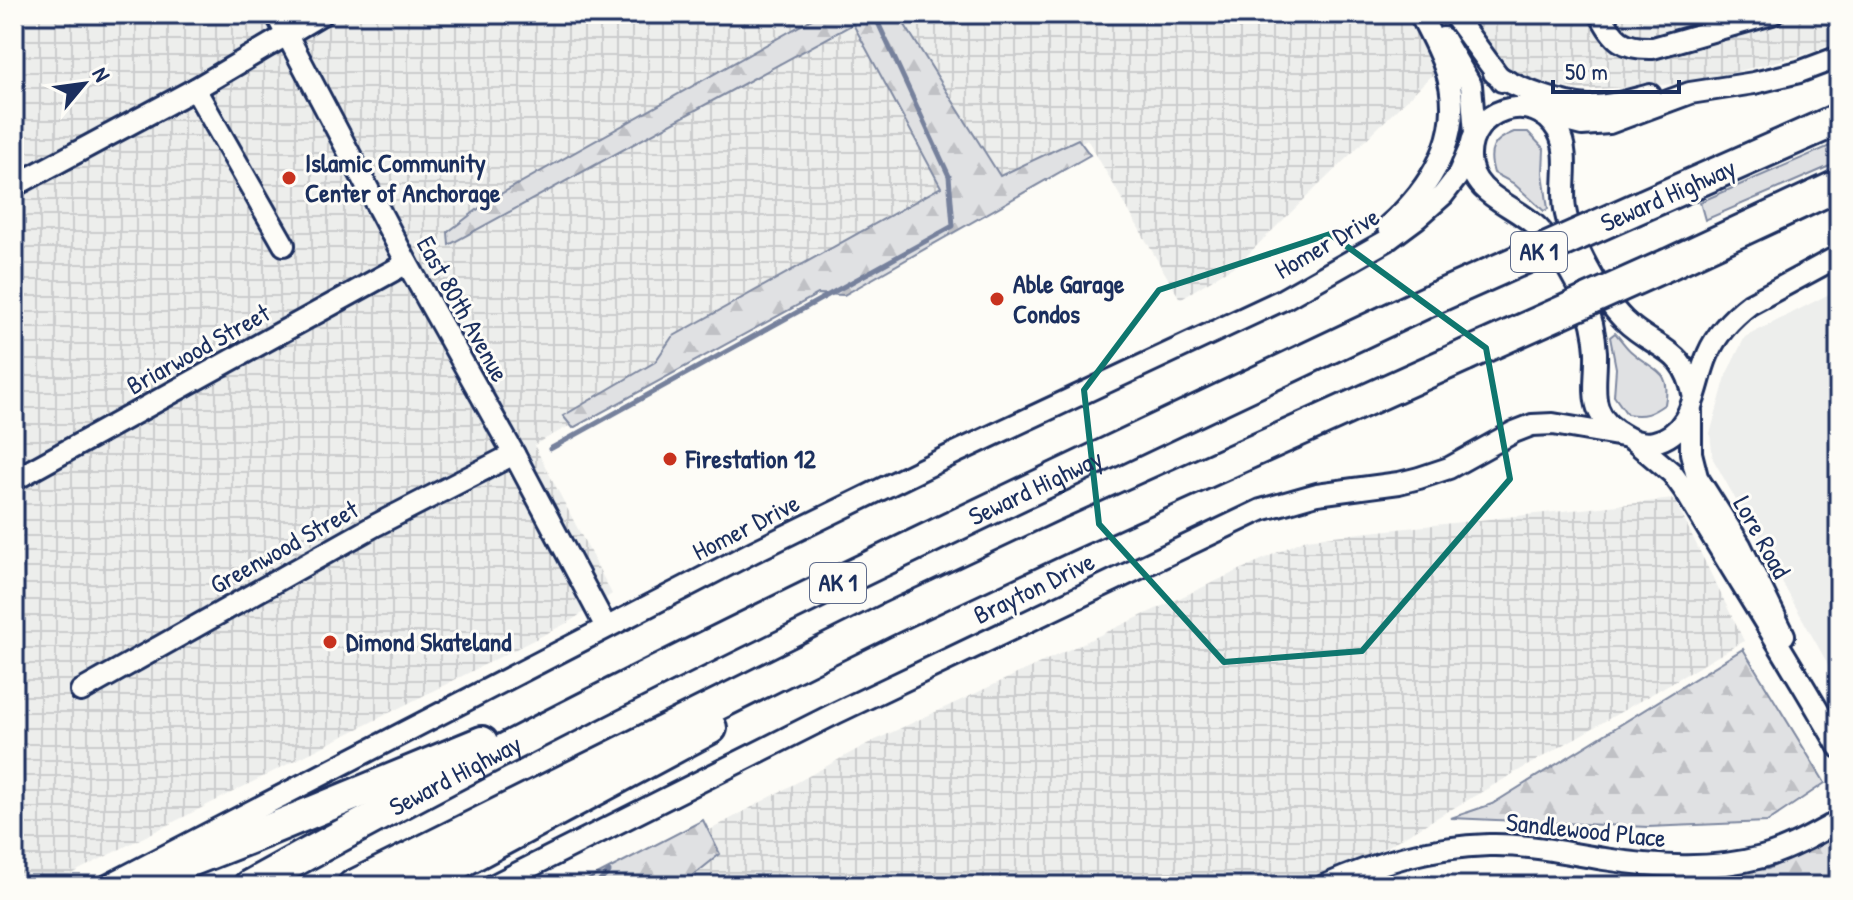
<svg xmlns="http://www.w3.org/2000/svg" width="1853" height="900" font-family="'Patrick Hand',sans-serif">
<style>
.built{fill:#edeeec}
.industrial{fill:url(#industrial-grid)}
.green{fill:#e0e1e3;stroke:#7e88a0;stroke-width:2}
.forest{fill:url(#forest-firs);stroke:#7e88a0;stroke-width:2}
.lines{fill:none;stroke-linecap:round;stroke-linejoin:round}
.stream{stroke:#76819c;stroke-width:5}
.minor-casing{stroke:#1b2f5e;stroke-width:26}
.highway-casing{stroke:#1b2f5e;stroke-width:36}
.minor{stroke:#fdfcf7;stroke-width:20}
.highway{stroke:#fdfcf7;stroke-width:30}
.highway-bridge-casing{stroke:#1b2f5e;stroke-width:36;stroke-linecap:butt}
.highway-bridge{stroke:#fdfcf7;stroke-width:30}
.marked{fill:none;stroke:#0f766e;stroke-width:6;stroke-linejoin:round}
.poi-dot{fill:#c8321e;stroke:#fdfcf7;stroke-width:3}
.labels{text-anchor:middle;stroke-width:6;stroke-linejoin:round;paint-order:stroke}
.shield{fill:#fdfcf7;stroke:#5f6c8c;stroke-width:2}
.shield-label{font-size:24px;font-weight:bold;fill:#1b2f5e}
.poi-label{font-size:26px;font-weight:bold;fill:#1b2f5e;stroke:#fdfcf7;text-anchor:start}
.street-label{font-size:26px;fill:#1b2f5e;stroke:#fdfcf7}
</style>
<defs>
<pattern id="industrial-grid" width="8" height="8" patternUnits="userSpaceOnUse" patternTransform="scale(2)"><rect width="8" height="8" fill="#edeeec"/><path d="M0 4h8M4 0v8" fill="none" stroke="#cbcccd"/></pattern>
<pattern id="forest-firs" width="22" height="20" patternUnits="userSpaceOnUse" patternTransform="scale(2)"><rect width="22" height="20" fill="#e0e1e3"/><path d="M5 1l3.5 6h-7zM16 11l3.5 6h-7z" fill="#c0c1c5"/></pattern>
</defs>
<rect width="100%" height="100%" fill="#fdfcf7"/>
<filter id="ink" filterUnits="userSpaceOnUse"><feTurbulence type="fractalNoise" baseFrequency=".0125" numOctaves="2"/><feDisplacementMap in="SourceGraphic" scale="16" xChannelSelector="R" yChannelSelector="G"/><feConvolveMatrix kernelMatrix="1 2 1 2 8 2 1 2 1" color-interpolation-filters="sRGB"/></filter>
<g filter="url(#ink)">
<!-- built -->
<polygon class="built" points="1839,289 1839,684 1713,459 1710,434 1727,373 1745,337"/>
<!-- industrial -->
<g class="industrial">
<polygon points="14,14 1839,14 1839,39 1813,52 1692,83 1580,90 1531,81 1477,47 1430,77 1239,263 1180,299 1087,139 1001,192 534,445 612,594 567,623 47,886 14,886"/>
<polygon points="1674,499 1744,641 1325,882 1326,886 608,886 867,744 1306,539"/>
</g>
<!-- green -->
<g class="green">
<path d="M1514,132h14l16,17 -1,24 5,36 -4,2 -31,-28 -19,-10c-7,-23 -1,-33 20,-41z"/>
<polygon points="1839,142 1839,162 1705,220 1700,202"/>
<path d="M1615,333c6,6 11,15 18,20 21,19 39,16 32,51 -14,10 -21,13 -38,10l-13,-18 2,-28 -6,-31z"/>
</g>
<!-- forest -->
<g class="forest">
<polygon points="821,14 898,14 1000,176 1078,139 1090,155 844,295 818,294 573,428 563,416 655,362 672,337 941,187 853,24 449,245 448,232 490,200"/>
<polygon points="1743,649 1825,783 1767,822 1648,827 1451,818 1492,804"/>
<polygon points="703,820 720,854 680,886 576,886"/>
<polygon points="1839,834 1839,879 1823,886 1616,886 1619,881 1702,884 1744,871 1768,869"/>
</g>
<g class="lines">
<!-- stream -->
<g class="stream">
<polyline points="550,449 953,226 949,176 874,14"/>
<polyline points="595,886 609,872"/>
</g>
<!-- minor casing -->
<g class="minor-casing">
<g id="minor">
<polyline points="276,14 407,263 514,454 606,627"/>
<polyline points="1453,14 1502,81"/>
<path d="M1600,14c14,26 22,35 53,34l119,-34"/>
<polyline points="1443,38 1471,85 1475,133"/>
<path d="M1494,73c22,16 67,31 94,33 21,1 42,-6 62,-11"/>
<polyline points="195,89 284,245"/>
<polyline points="1543,115 1582,125 1609,123 1690,93 1754,83 1799,72 1839,57"/>
<polyline points="14,186 195,89 322,14"/>
<path d="M1388,226c42,-37 76,-90 60,-149 -6,-22 -18,-43 -28,-63"/>
<path d="M1694,398c-10,-53 -38,-47 -70,-78 -23,-23 -54,-79 -59,-111 -4,-26 6,-54 -7,-78 -24,-43 -90,-22 -88,27 1,38 45,46 68,70 19,19 35,47 46,71 7,17 11,35 12,53 1,37 -11,63 29,84 8,5 19,8 29,6 41,-9 40,-57 54,-88 9,-21 25,-37 42,-50l89,-48"/>
<polyline points="1691,411 1691,453 1697,477 1740,545 1784,635"/>
<path d="M1634,441l38,32 13,18c51,86 105,169 154,256"/>
<polyline points="14,480 407,263"/>
<polyline points="81,691 376,525 514,454"/>
<polyline points="107,886 753,552 955,453 1282,300 1386,241 1417,218 1443,195 1457,177 1470,148"/>
<polyline points="492,886 836,713 1261,510 1317,494 1399,483 1419,478 1449,468 1514,432 1532,425 1553,424 1623,436"/>
<path d="M1324,886c54,-24 105,-39 165,-41 39,-1 76,8 115,14 52,8 106,12 158,-2 26,-7 54,-23 77,-36"/>
</g>
</g>
<!-- highway casing -->
<g class="highway-casing">
<g id="highway">
<polyline points="1642,206 1839,119"/>
<polyline points="1669,264 1839,185"/>
<polyline points="126,886 249,838 482,742"/>
<path id="s1" d="M249,886c386,-214 787,-399 1186,-588"/>
<polyline points="353,886 891,618 1065,536 1466,355"/>
<polyline points="416,886 711,728"/>
</g>
</g>
<!-- minor -->
<use href="#minor" class="minor"/>
<!-- highway -->
<use href="#highway" class="highway"/>
<!-- highway-bridge casing -->
<g class="highway-bridge-casing">
<g id="highway-bridge">
<polyline points="1435,298 1642,206"/>
<polyline points="1466,355 1669,264"/>
</g>
</g>
<!-- highway-bridge -->
<use href="#highway-bridge" class="highway-bridge"/>
</g>
</g>
<!-- marked area -->
<path class="marked" d="M1330,234l156,114 24,131 -148,172 -138,11 -125,-138 -15,-134 75,-100z"/>
<!-- markers -->
<g class="poi-dot">
<circle cx="289" cy="178" r="8"/>
<circle cx="997" cy="299" r="8"/>
<circle cx="670" cy="459" r="8"/>
<circle cx="330" cy="642" r="8"/>
</g>
<g class="labels">
<!-- shield labels -->
<g class="shield">
<rect x="1511" y="232" width="56" height="40" rx="6"/>
<rect x="810" y="563" width="56" height="40" rx="6"/>
</g>
<g class="shield-label">
<text x="1539" y="260">AK 1</text>
<text x="838" y="591">AK 1</text>
</g>
<!-- poi labels -->
<g class="poi-label">
<text x="305" y="172">Islamic Community<tspan x="305" dy="30">Center of Anchorage</tspan></text>
<text x="1013" y="293">Able Garage<tspan x="1013" dy="30">Condos</tspan></text>
<text x="686" y="468">Firestation 12</text>
<text x="346" y="651">Dimond Skateland</text>
</g>
<!-- street labels -->
<g class="street-label">
<text transform="translate(1668 195) rotate(-24)" y="9">Seward Highway</text>
<text transform="translate(1327 243) rotate(-30)" y="9">Homer Drive</text>
<text transform="translate(463 309) rotate(61)" y="9">East 80th Avenue</text>
<text transform="translate(198 349) rotate(-29)" y="9">Briarwood Street</text>
<text dy="9" stroke="none"><textPath href="#s1" startOffset="882">Seward Highway</textPath></text>
<text transform="translate(746 527) rotate(-27)" y="9">Homer Drive</text>
<text transform="translate(1762 537) rotate(61)" y="9">Lore Road</text>
<text transform="translate(284 547) rotate(-29)" y="9">Greenwood Street</text>
<text transform="translate(1034 588) rotate(-26)" y="9">Brayton Drive</text>
<text dy="9" stroke="none"><textPath href="#s1" startOffset="234">Seward Highway</textPath></text>
<text transform="translate(1586 830) rotate(6)" y="9">Sandlewood Place</text>
</g>
</g>
<!-- margin -->
<rect width="1853" height="900" fill="none" stroke="#fdfcf7" stroke-width="48"/>
<rect x="24" y="24" width="1805" height="852" fill="none" stroke="#1b2f5e" stroke-width="3" filter="url(#ink)"/>
<!-- north arrow -->
<g transform="translate(84 84) rotate(61)" stroke="#fdfcf7" stroke-width="6" paint-order="stroke">
<path d="M0-6L14 30L0 20L-14 30Z" fill="#1b2f5e"/>
<text y="-12" font-size="22" font-weight="bold" text-anchor="middle" fill="#1b2f5e">N</text>
</g>
<!-- scale -->
<path d="M1553 80v12h126v-12" fill="none" stroke="#1b2f5e" stroke-width="4"/>
<text x="1565" y="80" font-size="24" fill="#1b2f5e" stroke="#fdfcf7" stroke-width="6" paint-order="stroke">50 m</text>
</svg>
